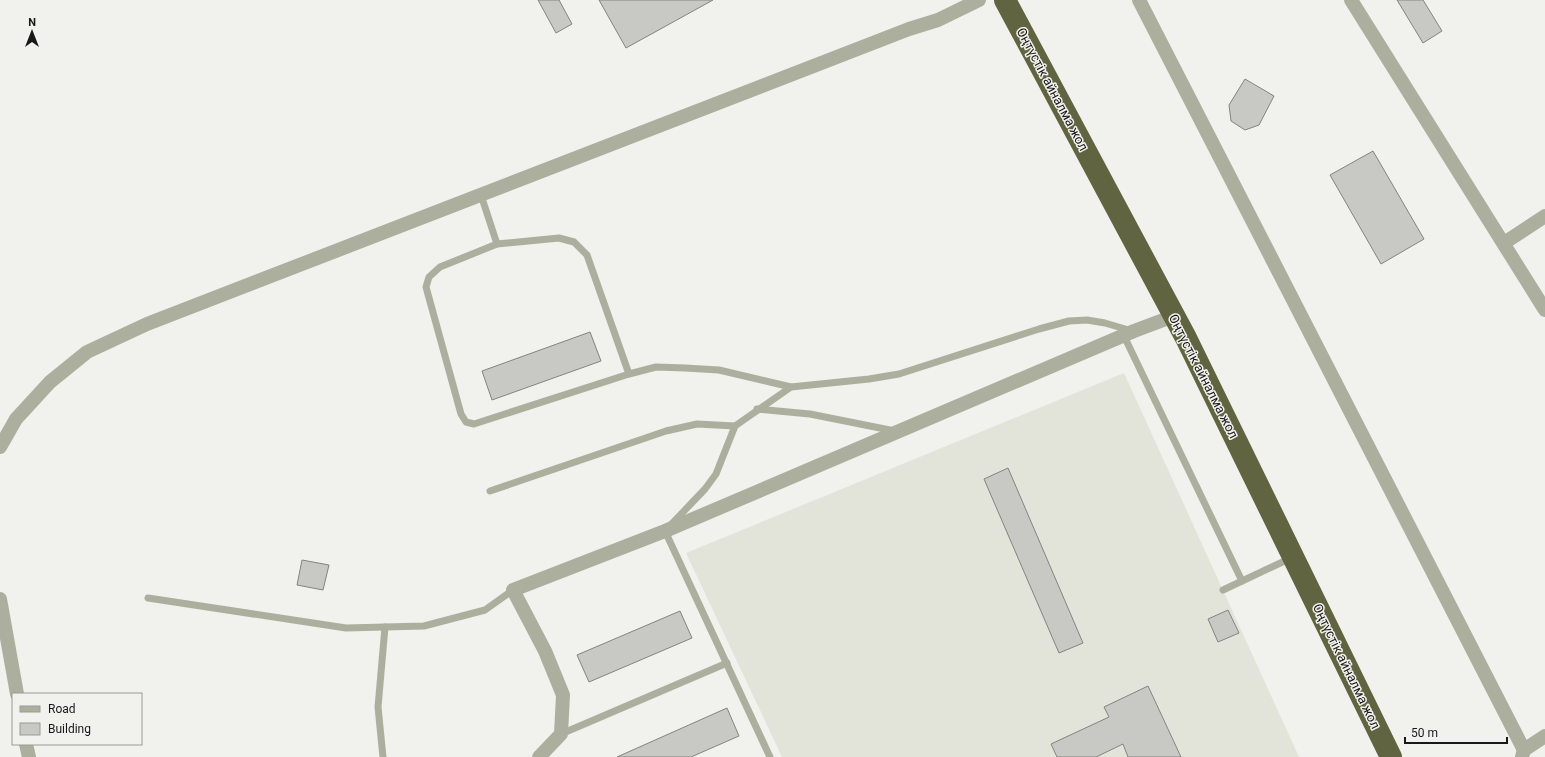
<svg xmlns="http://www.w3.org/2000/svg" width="1545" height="757" font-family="Roboto,sans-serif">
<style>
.built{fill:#e3e4d9}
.building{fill:#c8c8c4;stroke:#838380}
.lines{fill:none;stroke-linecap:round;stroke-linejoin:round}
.lane{stroke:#adaf9e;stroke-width:7}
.street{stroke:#adaf9e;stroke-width:14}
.highway{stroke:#616440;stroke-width:22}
.labels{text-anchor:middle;stroke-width:3;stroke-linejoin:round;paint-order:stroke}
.street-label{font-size:13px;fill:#181917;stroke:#f1f1ed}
</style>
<rect width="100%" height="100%" fill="#f1f1ed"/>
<!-- built -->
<polygon class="built" points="1124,373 1299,757 782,757 686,553"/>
<!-- building -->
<g class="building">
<polygon points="538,0 559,0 572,24 556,33"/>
<polygon points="599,0 713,0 626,48"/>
<polygon points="1397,0 1423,0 1442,31 1423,43"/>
<polygon points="1245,79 1274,96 1259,125 1245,130 1231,121 1229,105"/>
<polygon points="1373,151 1424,239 1381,264 1330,175"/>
<polygon points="590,332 601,361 492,400 482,371"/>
<polygon points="1008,468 1083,643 1059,653 984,479"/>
<polygon points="302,560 329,565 323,590 297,585"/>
<polygon points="1228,610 1239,633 1218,642 1208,619"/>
<polygon points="680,611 692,638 589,682 577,655"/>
<polygon points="1148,686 1181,757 1128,757 1123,744 1096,757 1057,757 1051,744 1109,717 1104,707"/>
<polygon points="727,708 739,736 691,757 617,757"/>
</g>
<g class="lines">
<!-- lane -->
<g class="lane">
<polyline points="481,195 497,244"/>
<polygon points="559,238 574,242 587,255 629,374 474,424 466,422 461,414 426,287 429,277 440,267 497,244"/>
<polyline points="1124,336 1242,581"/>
<polyline points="629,374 656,367 685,368 719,370 791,387"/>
<polyline points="757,409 810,414 895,431"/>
<polyline points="735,426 716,474 705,489 665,531 770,757"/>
<polyline points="490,491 666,431 697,424 735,426 791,387 869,379 899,374 1039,329 1069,321 1087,320 1105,323 1132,331"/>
<polyline points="1223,590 1291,558"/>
<polyline points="148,598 346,628 424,626 485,610 513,590"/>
<polyline points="561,734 727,663"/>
<polyline points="383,757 378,707 385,627"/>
</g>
<!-- street -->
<g class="street">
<polyline points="1139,0 1524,750"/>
<polyline points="1351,0 1545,310"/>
<polyline points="1504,243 1545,216"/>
<polyline points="0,447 16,419 50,382 87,352 147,324 909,29 938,20 979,0"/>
<polyline points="0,599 17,694"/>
<polyline points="26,744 29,757"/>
<polyline points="539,757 561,734 563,695 545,651 513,590 665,531 1134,331 1174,316"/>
<polyline points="1522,757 1524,750 1545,736"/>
</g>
<!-- highway -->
<polyline class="highway" points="1005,0 1186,338 1391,757"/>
</g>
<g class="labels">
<!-- street labels -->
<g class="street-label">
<text transform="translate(1053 89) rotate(62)" y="5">Оңтүстік айналма жол</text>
<text transform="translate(1204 376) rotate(63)" y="5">Оңтүстік айналма жол</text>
<text transform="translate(1347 666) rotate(64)" y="5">Оңтүстік айналма жол</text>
</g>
</g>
<!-- legend -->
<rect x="12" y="693" width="130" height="52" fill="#f1f1ed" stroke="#9a9b97"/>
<rect x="20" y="706" width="20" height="6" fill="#adaf9e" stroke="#9a9b97"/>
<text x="48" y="713" font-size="12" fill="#181917">Road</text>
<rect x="20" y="723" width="20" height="12" fill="#c8c8c4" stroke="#9a9b97"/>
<text x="48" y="733" font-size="12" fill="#181917">Building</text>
<!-- north arrow -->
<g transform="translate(32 32)" stroke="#f1f1ed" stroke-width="3" paint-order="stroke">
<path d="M0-3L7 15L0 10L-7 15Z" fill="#181917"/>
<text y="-6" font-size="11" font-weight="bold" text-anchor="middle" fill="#181917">N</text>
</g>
<!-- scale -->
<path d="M1405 737v6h102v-6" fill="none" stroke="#181917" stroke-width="2"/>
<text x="1411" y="737" font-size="12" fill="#181917" stroke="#f1f1ed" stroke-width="3" paint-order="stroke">50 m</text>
</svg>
